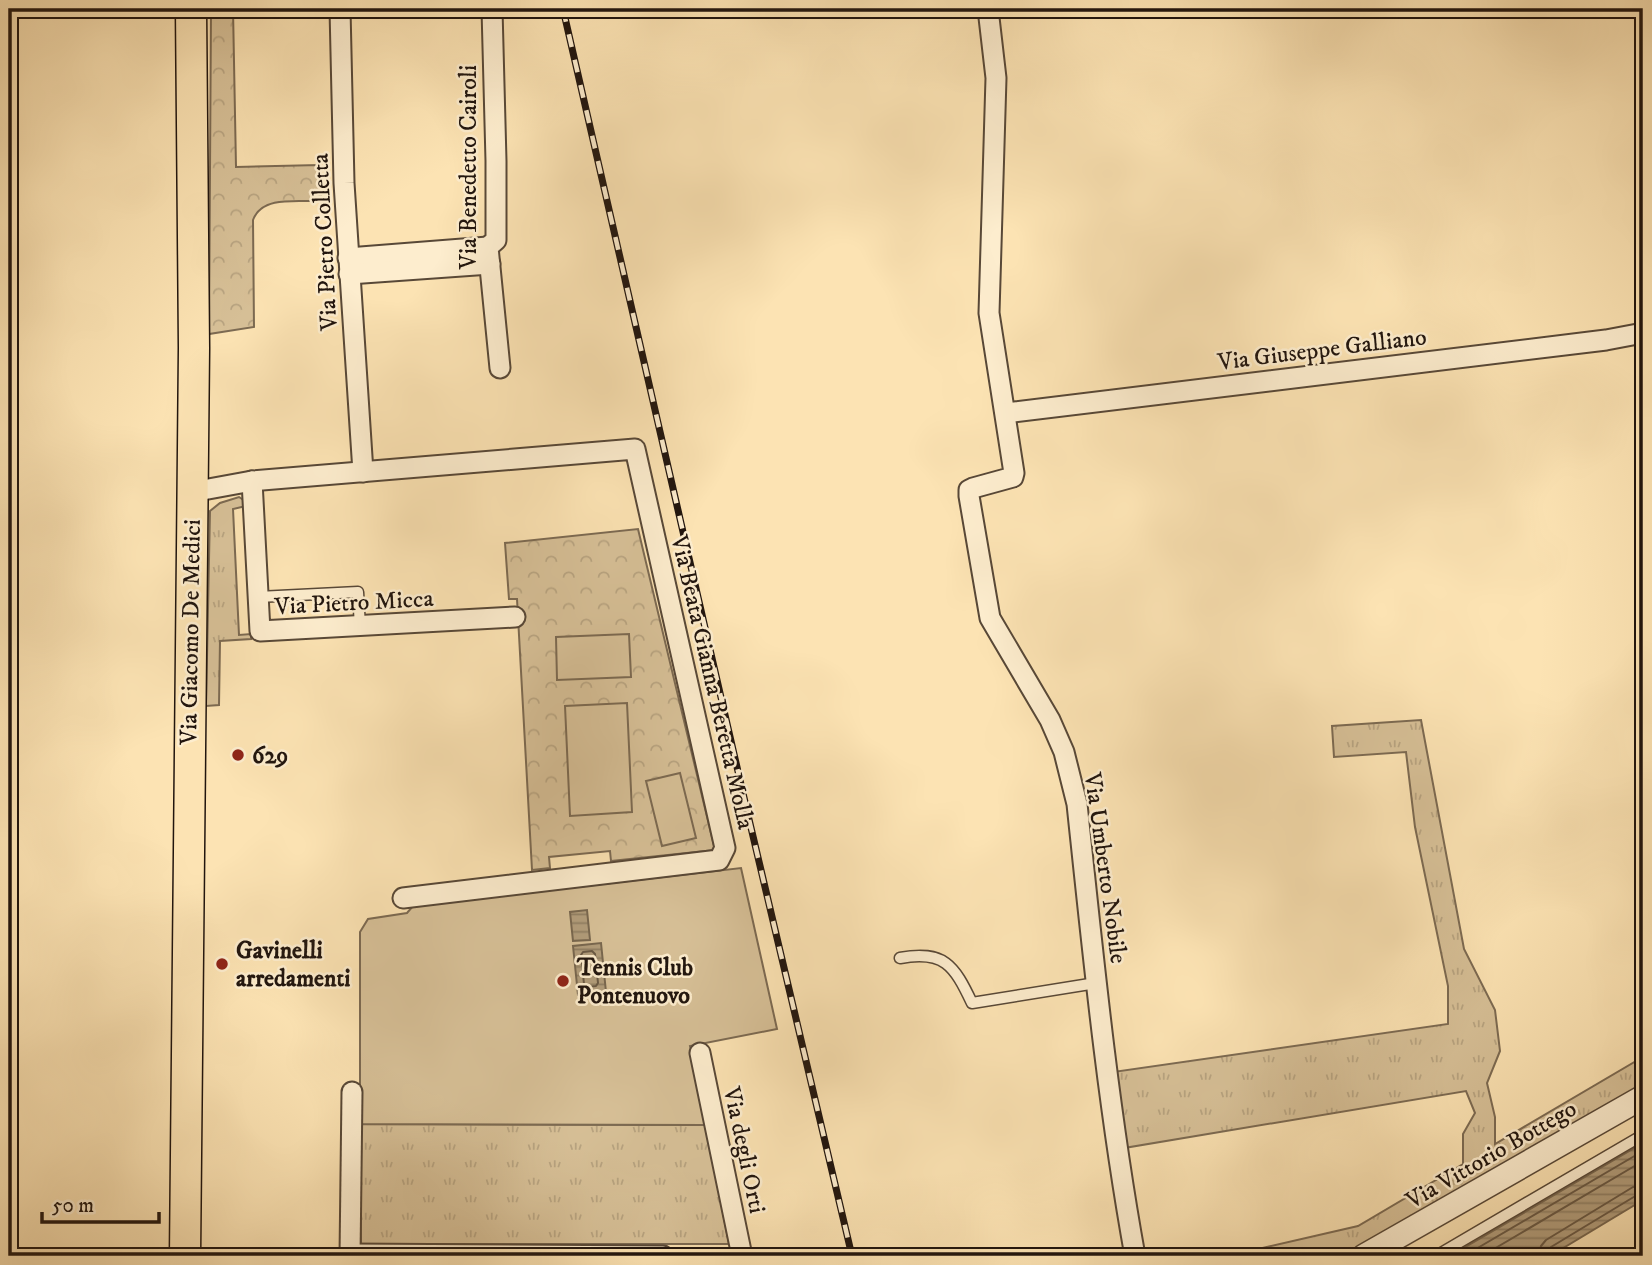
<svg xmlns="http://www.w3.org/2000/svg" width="1652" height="1265" font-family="'IM FELL DW Pica',serif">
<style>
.grass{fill:url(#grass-tufts);stroke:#7c6a52;stroke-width:2}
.park{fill:url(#park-crowns);stroke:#7c6a52;stroke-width:2}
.garden{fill:#d7c097;stroke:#7c6a52;stroke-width:2}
.water{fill:url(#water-rules);stroke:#78674f;stroke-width:2}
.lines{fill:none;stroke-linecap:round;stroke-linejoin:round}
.shore{stroke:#6a5944;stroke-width:2}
.service-casing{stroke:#584837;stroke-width:13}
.minor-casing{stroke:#584837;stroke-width:23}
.tertiary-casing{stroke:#584837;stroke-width:26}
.primary-casing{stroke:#21150e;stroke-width:33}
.service{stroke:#fdedce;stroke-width:10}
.minor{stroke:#fdedce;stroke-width:19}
.tertiary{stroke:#fdedce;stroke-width:23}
.primary{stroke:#fce3b3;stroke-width:30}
.rail-casing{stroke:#21150e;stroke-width:7}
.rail{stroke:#fdedce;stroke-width:4.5;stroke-dasharray:13;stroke-linecap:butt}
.poi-dot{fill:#8f2418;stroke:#fdedce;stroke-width:2.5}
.labels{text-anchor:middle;stroke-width:5;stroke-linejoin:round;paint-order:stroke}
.street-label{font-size:24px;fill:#21150e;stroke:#fdedce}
.poi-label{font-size:24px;font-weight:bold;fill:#21150e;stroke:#fdedce;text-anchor:start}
</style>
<defs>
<pattern id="grass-tufts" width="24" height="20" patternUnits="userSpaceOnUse" patternTransform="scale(1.75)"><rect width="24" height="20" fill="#d7c097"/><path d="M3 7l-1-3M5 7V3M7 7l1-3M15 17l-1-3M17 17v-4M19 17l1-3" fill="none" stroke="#b8a481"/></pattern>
<pattern id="park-crowns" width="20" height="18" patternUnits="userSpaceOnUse" patternTransform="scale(1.75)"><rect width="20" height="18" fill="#d7c097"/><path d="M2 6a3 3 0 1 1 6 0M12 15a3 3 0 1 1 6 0" fill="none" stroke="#b8a481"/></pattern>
<pattern id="water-rules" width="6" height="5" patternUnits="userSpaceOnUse" patternTransform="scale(1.75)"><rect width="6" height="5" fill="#b29d7b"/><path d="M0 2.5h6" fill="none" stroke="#907f63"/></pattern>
</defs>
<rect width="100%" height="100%" fill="#fce3b3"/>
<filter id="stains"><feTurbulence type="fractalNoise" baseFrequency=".00286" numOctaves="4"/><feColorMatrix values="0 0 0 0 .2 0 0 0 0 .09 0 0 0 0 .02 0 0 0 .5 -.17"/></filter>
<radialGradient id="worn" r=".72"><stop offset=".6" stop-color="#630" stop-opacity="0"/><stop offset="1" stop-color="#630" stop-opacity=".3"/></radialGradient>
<!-- grass -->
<g class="grass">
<polygon points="239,497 245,501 246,506 233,509 239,635 251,634 251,639 220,641 219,705 206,706 210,511 220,503"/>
<polygon points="1421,720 1464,949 1495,1010 1500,1051 1487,1083 1495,1117 1495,1144 1643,1057 1643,1085 1345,1256 1246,1256 1245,1252 1358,1226 1463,1164 1463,1134 1475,1113 1466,1091 1124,1148 1113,1072 1448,1024 1448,986 1415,827 1406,752 1334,757 1332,726"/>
<polygon points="360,1124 706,1125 729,1244 361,1244"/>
</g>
<!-- park -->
<g class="park">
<path d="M211,9h22l3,158 83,-2 2,36c-22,1 -59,-6 -68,19l1,107 -45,7z"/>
<polygon points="638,529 715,850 611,861 610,851 549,857 550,868 532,870 517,599 509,599 505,543"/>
</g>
<!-- garden -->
<g class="garden">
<polygon points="629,634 631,677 557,680 556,637"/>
<polygon points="627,703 632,812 570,816 565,706"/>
<polygon points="680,773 696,838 662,846 646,781"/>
<polygon points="741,868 777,1029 690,1046 706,1125 360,1124 360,932 368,919 407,913 413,906"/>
</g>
<!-- water -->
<g class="water">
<polygon points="587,910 590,940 573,941 570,912"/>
<polygon points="601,943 606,992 578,995 573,946"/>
<polygon points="1643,1143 1643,1200 1550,1256 1450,1256"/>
</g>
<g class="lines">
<!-- shore -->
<g class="shore">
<polygon points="592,951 595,954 598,983 596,986 587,987 584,984 581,955 583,952"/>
<polyline points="1464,1256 1643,1151"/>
<polyline points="1482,1256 1643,1161"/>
<polyline points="1539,1256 1541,1246 1546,1240 1633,1187 1643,1185"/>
<polyline points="1548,1256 1551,1247 1637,1195 1643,1194"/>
</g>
<!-- service casing -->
<g class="service-casing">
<g id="service">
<polyline points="258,597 358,592 360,627"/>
<path d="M900,958c44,-8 54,7 72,45l124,-20"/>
<polyline points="1436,1256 1643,1135"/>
</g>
</g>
<!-- minor casing -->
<g class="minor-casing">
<g id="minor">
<polyline points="340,9 344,183 363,472"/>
<polyline points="492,9 496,161 496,240 488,247 500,368"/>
<path d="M988,9l8,69 -7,235 25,160 -1,4 -40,11 -4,2v6l21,122 60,102 14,32 13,52c16,151 31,303 58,452"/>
<polyline points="348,258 488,247"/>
<polyline points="349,274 490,264"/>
<polyline points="1006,413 1606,340 1643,333"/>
<polyline points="252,481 260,631 515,617"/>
<polyline points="192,492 252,481 635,449 725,848 719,860 403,898"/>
<polyline points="700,1053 742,1256"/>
<polyline points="350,1254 663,1256"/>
<polyline points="350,1256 352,1092"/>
</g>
</g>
<!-- tertiary casing -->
<g class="tertiary-casing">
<polyline id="tertiary" points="1364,1256 1643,1097"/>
</g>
<!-- primary casing -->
<g class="primary-casing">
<polyline id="primary" points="185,1256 194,348 191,9"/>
</g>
<!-- service -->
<use href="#service" class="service"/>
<!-- minor -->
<use href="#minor" class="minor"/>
<!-- tertiary -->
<use href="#tertiary" class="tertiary"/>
<!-- primary -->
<use href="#primary" class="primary"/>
<!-- rail casing -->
<g class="rail-casing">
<polyline id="rail" points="563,9 748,815 852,1256"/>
</g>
<!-- rail -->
<use href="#rail" class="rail"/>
</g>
<!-- markers -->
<g class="poi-dot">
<circle cx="238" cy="755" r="7"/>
<circle cx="222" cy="964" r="7"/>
<circle cx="563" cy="981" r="7"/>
</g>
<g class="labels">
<!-- street labels -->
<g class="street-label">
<text transform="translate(468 167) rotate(-90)" y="8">Via Benedetto Cairoli</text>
<text transform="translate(324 242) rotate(-93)" y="8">Via Pietro Colletta</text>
<text transform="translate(1322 349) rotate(-7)" y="8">Via Giuseppe Galliano</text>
<text transform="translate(354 602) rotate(-3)" y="8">Via Pietro Micca</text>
<text transform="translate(190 632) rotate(-89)" y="8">Via Giacomo De Medici</text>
<text transform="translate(713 682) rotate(77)" y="8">Via Beata Gianna Beretta Molla</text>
<text transform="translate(1106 868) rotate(82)" y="8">Via Umberto Nobile</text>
<text transform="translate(745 1150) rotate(78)" y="8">Via degli Orti</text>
<text transform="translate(1491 1154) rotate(-30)" y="8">Via Vittorio Bottego</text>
</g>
<!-- poi labels -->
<g class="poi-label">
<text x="252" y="763">629</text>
<text x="236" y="958">Gavinelli<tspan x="236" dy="28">arredamenti</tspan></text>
<text x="577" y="975">Tennis Club<tspan x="577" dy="28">Pontenuovo</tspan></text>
</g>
</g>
<!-- margin -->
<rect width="1652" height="1265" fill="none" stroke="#fce3b3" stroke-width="35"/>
<rect x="10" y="10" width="1631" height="1244" fill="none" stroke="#21150e" stroke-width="3.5"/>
<rect x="18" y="18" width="1617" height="1230" fill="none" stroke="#21150e" stroke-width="2"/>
<!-- scale -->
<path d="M42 1212v10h117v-10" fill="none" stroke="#21150e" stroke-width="3.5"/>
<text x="52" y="1212" font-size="21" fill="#21150e" stroke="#fdedce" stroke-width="5" paint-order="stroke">50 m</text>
<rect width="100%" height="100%" filter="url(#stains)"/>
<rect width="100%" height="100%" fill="url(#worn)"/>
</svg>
